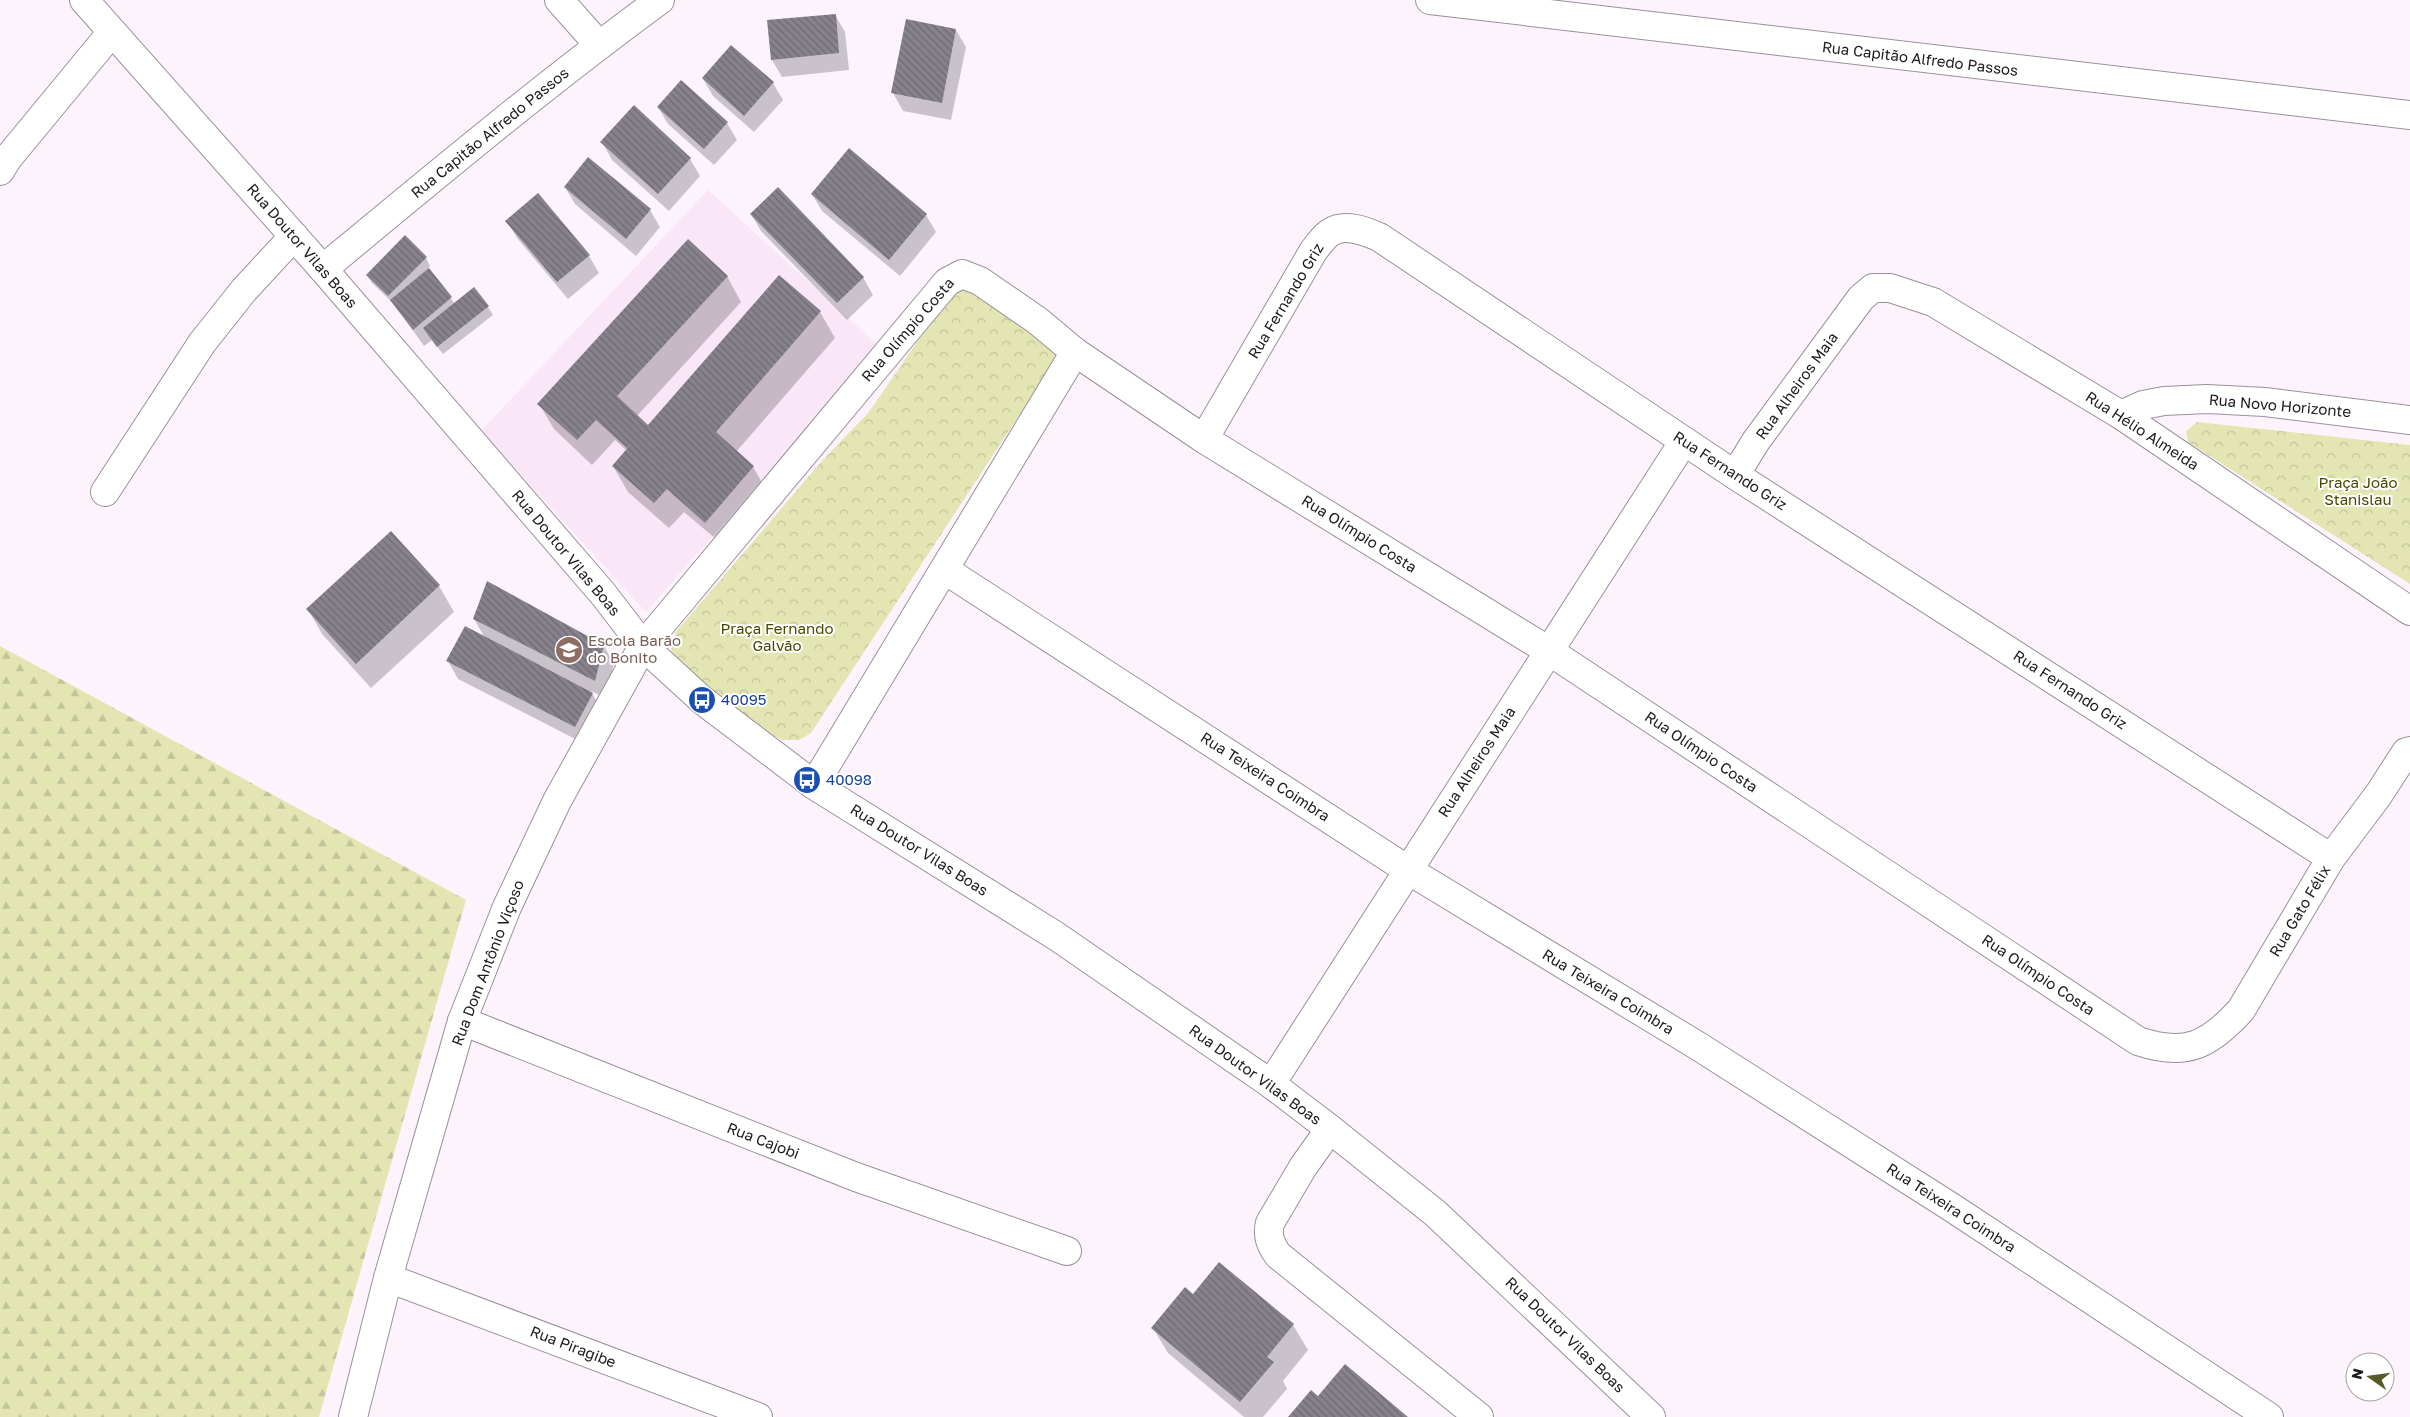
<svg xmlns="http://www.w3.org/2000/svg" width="2410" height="1417" font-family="'Golos Text',sans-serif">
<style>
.education{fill:#f9e6f7}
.forest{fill:url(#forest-firs)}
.park{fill:url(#park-crowns)}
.shadow{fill:#0003}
.building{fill:url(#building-back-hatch)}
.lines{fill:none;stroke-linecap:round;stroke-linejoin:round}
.minor-casing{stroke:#9a919a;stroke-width:30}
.minor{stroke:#fff;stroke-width:28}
.labels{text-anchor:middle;stroke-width:4;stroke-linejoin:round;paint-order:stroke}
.street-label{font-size:15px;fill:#1e1a1e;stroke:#fff}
.park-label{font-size:15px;fill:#484901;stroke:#fff}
.education-label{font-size:15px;fill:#785e54;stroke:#fff;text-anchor:start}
.transit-label{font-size:15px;fill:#164399;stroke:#fff;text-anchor:start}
</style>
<defs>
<pattern id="forest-firs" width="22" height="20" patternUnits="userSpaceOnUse" patternTransform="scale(1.25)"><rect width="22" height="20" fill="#e3e6b2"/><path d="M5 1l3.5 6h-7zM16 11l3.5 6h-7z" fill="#c2c599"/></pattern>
<pattern id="park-crowns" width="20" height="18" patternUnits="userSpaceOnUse" patternTransform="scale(1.25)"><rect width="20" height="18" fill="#e3e6b2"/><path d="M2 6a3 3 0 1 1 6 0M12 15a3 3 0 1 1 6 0" fill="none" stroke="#c2c599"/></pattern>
<pattern id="building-back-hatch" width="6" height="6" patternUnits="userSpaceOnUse" patternTransform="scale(1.25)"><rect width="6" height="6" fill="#87828c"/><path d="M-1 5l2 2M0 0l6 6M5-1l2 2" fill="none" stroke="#6e6a72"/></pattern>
</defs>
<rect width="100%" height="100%" fill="#fdf3fd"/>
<!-- education -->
<polygon class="education" points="708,190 879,346 646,612 481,431"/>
<!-- forest -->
<polygon class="forest" points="0,646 466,900 319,1417 0,1417"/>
<!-- park -->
<g class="park">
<polygon points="965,283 1057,351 1056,359 811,733 799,740 782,740 772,735 711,690 674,656 671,650 675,633 820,463 869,412 957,284"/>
<polygon points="2197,422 2410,445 2410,584 2188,442 2186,431"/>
</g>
<!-- shadow -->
<g class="shadow">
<polygon points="835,15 845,32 849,70 782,77 772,60"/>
<polygon points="956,30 966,47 951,120 903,111 893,93"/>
<polygon points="703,79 773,83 783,100 754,132 713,96"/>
<polygon points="634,107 690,159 700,176 669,211 612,160 602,142"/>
<polygon points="658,107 727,123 737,140 714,165 668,124"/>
<polygon points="565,187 650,210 660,227 636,256 575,204"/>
<polygon points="812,194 926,215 936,232 900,276 822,211"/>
<polygon points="751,214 863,277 873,295 847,320 761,231"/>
<polygon points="507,221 589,256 599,273 568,299 517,238"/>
<polygon points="426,258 430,266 428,269 455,304 488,307 493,315 443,354 432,340 424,346 394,304 372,283 367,275"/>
<polygon points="727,276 741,302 637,416 647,427 779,276 820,312 835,338 736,452 753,467 763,484 716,539 684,512 669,528 628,492 613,466 627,451 615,440 592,465 554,429 539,404"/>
<polygon points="391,532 439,586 454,612 371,688 322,634 308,609"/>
<polygon points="474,619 604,646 614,664 605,698 591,691 602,711 585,744 458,679 448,661 485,638"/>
<polygon points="1193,1296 1293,1325 1308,1350 1283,1381 1287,1389 1263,1417 1244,1417 1168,1353 1153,1328"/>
</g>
<!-- building -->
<g class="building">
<polygon points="836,14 839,53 771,60 767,20"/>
<polygon points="906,19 956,29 942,103 891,93"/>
<polygon points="731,45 774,82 744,116 702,78"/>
<polygon points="681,80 728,122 704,149 657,107"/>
<polygon points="634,105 691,158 658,194 600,142"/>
<polygon points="849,148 927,214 889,260 811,194"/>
<polygon points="588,157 651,209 626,239 564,187"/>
<polygon points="778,187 864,277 837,303 750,214"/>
<polygon points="538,193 590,255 557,282 505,221"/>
<polygon points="405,235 427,257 388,296 366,275"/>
<polygon points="688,239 728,276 617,396 648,425 779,275 821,311 716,432 754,466 705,523 667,489 654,503 612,466 631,444 627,448 596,420 577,440 537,404"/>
<polygon points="429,268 452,297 413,330 390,300"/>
<polygon points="474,287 489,306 437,347 423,328"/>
<polygon points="391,531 440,585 356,664 306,609"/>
<polygon points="487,581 604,645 595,681 473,619"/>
<polygon points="465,626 593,693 575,727 446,661"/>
<polygon points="1219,1262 1294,1324 1267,1357 1274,1362 1240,1402 1151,1328 1185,1287 1193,1294"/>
<polygon points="1345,1364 1408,1417 1288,1417 1311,1390 1318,1396"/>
</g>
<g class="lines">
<!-- minor casing -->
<g class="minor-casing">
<g id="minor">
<polyline points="84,0 323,269 604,595 643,646 702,700 814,785 1056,936 1271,1084 1330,1129 1435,1213 1651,1417"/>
<polyline points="559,0 599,45"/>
<polyline points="1430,0 2410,115"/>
<polyline points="0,171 8,158 112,32"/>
<path d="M323,269c111,-92 221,-184 337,-269"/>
<polyline points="2121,415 2143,405 2164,401 2207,399 2265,402 2410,420"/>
<path d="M1204,439l110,-189c5,-6 11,-15 17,-18 14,-9 34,-1 48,5l356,238 596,383"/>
<polyline points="1735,475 1756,441 1861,298 1873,288 1890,288 1933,302 2121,415 2410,611"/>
<polyline points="105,492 202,343 244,290 294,236"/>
<polyline points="945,570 1408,870 1698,1046 1951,1207 2269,1417"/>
<polyline points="814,785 1075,352"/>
<polyline points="462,1021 856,1177 1067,1251"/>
<polyline points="1271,1084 1684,441"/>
<path d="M1330,1129l-27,38 -33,56c-3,12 0,21 8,32l201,162"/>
<polyline points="388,1278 758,1417"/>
<path d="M353,1417l35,-139 74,-257 45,-114 50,-106 86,-155 304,-364 15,-8 18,7 58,40 37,31 129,87 345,212 589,390c47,16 70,5 103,-31l90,-152 48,-64 27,-42 4,-1"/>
</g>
</g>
<!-- minor -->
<use href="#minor" class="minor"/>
</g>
<!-- icons -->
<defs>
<g id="school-disc" transform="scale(1.4375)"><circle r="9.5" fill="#8d6e63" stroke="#fff"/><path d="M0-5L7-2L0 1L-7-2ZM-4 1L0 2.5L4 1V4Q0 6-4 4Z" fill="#fff"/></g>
<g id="bus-disc" transform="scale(1.4375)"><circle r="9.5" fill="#1a4fb4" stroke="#fff"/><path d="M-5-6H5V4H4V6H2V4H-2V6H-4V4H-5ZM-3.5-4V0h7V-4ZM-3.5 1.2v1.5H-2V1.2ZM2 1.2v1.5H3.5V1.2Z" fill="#fff"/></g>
</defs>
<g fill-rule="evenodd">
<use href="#school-disc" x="569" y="650"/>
<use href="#bus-disc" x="702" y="700"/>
<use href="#bus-disc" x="807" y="780"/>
</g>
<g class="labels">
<!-- street labels -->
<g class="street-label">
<text transform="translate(1920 59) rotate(7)" y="5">Rua Capitão Alfredo Passos</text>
<text transform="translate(490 133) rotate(-39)" y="5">Rua Capitão Alfredo Passos</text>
<text transform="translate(302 246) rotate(49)" y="5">Rua Doutor Vilas Boas</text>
<text transform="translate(1286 301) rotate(-59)" y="5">Rua Fernando Griz</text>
<text transform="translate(908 330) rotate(-49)" y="5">Rua Olímpio Costa</text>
<text transform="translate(1797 386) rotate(-54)" y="5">Rua Alheiros Maia</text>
<text transform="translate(2280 406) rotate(5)" y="5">Rua Novo Horizonte</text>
<text transform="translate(2142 431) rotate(33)" y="5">Rua Hélio Almeida</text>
<text transform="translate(1730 471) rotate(33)" y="5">Rua Fernando Griz</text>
<text transform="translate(1359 534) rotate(32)" y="5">Rua Olímpio Costa</text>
<text transform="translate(566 553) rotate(50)" y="5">Rua Doutor Vilas Boas</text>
<text transform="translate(2070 690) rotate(33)" y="5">Rua Fernando Griz</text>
<text transform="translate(1701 752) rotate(34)" y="5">Rua Olímpio Costa</text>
<text transform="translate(1477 762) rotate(-57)" y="5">Rua Alheiros Maia</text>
<text transform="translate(1265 777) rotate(33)" y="5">Rua Teixeira Coimbra</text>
<text transform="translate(919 850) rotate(32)" y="5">Rua Doutor Vilas Boas</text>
<text transform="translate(2300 911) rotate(-59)" y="5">Rua Gato Félix</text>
<text transform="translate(488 963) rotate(-69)" y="5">Rua Dom Antônio Viçoso</text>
<text transform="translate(2038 975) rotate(34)" y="5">Rua Olímpio Costa</text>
<text transform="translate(1608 992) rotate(31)" y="5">Rua Teixeira Coimbra</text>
<text transform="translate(1255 1075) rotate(36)" y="5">Rua Doutor Vilas Boas</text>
<text transform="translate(763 1141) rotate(21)" y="5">Rua Cajobi</text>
<text transform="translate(1951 1208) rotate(33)" y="5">Rua Teixeira Coimbra</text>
<text transform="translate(1565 1335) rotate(44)" y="5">Rua Doutor Vilas Boas</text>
<text transform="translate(573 1347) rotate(21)" y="5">Rua Piragibe</text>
</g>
<!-- park labels -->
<g class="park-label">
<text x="2358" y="488">Praça João<tspan x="2358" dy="17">Stanislau</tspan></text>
<text x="777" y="634">Praça Fernando<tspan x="777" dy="17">Galvão</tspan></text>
</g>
<!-- education labels -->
<g class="education-label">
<text x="588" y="646">Escola Barão<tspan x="588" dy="17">do Bonito</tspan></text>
</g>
<!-- transit labels -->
<g class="transit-label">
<text x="721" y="705">40095</text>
<text x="826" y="785">40098</text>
</g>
</g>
<!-- north arrow -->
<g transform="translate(2370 1377) rotate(284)"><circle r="24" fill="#ffffff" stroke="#a5a3a5"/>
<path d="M0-4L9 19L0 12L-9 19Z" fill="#585a27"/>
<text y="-8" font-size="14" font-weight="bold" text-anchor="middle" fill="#1e1a1e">N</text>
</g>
</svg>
